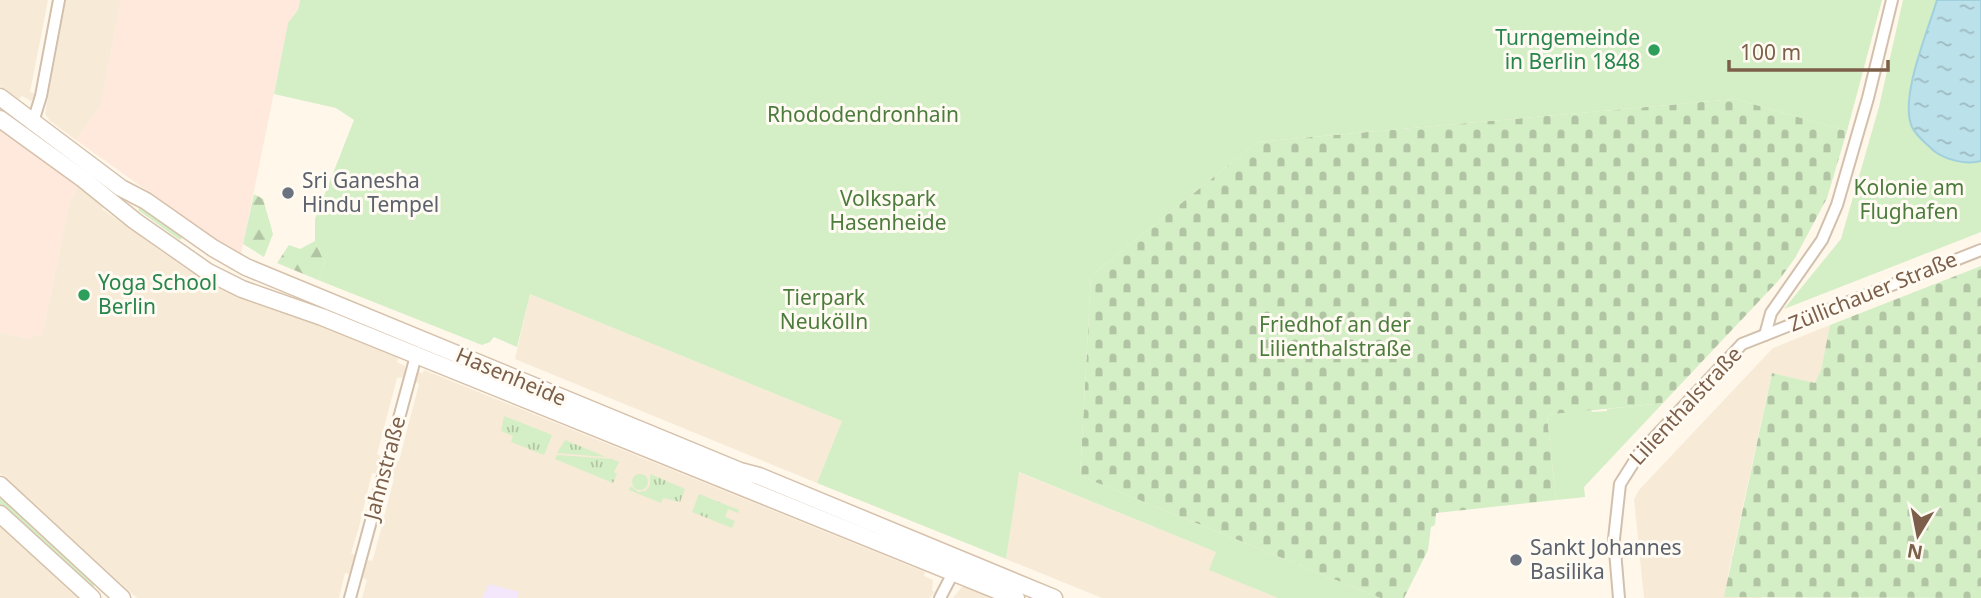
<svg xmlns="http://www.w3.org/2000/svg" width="1981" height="598" font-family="'Noto Sans',sans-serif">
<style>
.residential{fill:#f7ead7}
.commercial{fill:#ffe9dd}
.education{fill:#f4e6fb}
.grass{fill:url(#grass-tufts)}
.forest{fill:url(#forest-firs)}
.cemetery{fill:url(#cemetery-stones)}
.green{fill:#d4eec6}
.water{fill:url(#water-ripples);stroke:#a1d0dd;stroke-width:2}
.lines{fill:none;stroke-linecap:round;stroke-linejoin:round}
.minor-casing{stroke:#d2c0ad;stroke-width:14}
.secondary-casing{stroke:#d6c1ab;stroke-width:19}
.minor{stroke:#fff;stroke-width:10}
.secondary{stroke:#fff;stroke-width:16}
.leisure-dot{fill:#2e9e5b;stroke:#fffbf2;stroke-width:2.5}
.worship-dot{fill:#6b7280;stroke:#fffbf2;stroke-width:2.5}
.labels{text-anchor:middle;stroke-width:6;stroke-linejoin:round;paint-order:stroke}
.leisure-label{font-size:21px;fill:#27864d;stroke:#fffbf2;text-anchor:end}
.park-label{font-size:21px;fill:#4c7c3d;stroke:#fffbf2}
.worship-label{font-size:21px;fill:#5b616d;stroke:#fffbf2;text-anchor:start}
.street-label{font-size:21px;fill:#7c5f4a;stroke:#fffbf2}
</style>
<defs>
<pattern id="grass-tufts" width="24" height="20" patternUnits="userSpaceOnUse" patternTransform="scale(1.75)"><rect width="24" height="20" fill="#d4eec6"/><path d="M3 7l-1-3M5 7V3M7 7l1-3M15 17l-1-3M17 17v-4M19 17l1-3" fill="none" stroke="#b1c4a3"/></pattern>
<pattern id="forest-firs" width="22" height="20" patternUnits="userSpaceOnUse" patternTransform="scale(1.75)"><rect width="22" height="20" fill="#d4eec6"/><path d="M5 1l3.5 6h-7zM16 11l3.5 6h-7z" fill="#b1c4a3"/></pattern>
<pattern id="cemetery-stones" width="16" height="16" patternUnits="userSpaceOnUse" patternTransform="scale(1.75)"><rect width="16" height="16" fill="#d4eec6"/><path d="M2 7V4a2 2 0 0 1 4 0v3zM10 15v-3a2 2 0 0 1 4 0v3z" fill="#b1c4a3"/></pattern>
<pattern id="water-ripples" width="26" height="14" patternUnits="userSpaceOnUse" patternTransform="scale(1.75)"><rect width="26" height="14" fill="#bbe1ea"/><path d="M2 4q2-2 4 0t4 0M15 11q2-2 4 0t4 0" fill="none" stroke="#9dbac0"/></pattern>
</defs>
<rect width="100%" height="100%" fill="#fef7ea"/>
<!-- residential -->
<g class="residential">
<polygon points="0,0 48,0 30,92 36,94 36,96 31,101 22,96 19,99 0,86"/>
<polygon points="66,0 121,0 101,106 76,140 50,121 45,114"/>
<polygon points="78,186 105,205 102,209 122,223 126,226 127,221 142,232 140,236 159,250 171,258 174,255 177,257 175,261 188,270 189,265 240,294 398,358 397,362 405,366 404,377 397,378 377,454 384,458 379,474 372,473 359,527 351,553 356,555 351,575 345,573 339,598 137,598 0,473 0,332 31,339 36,334 42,335 69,205"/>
<polygon points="530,294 842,421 817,483 515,359"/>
<polygon points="1830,325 1821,370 1815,383 1772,373 1771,376 1728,575 1762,598 1644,598 1634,499 1639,490 1773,348"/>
<polygon points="424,370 925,572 924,576 933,580 932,590 934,592 930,598 362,598 367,580 360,576 366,560 372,561 374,556 394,479 388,477 392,459 399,461 419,384 413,380 418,372 423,373"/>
<polygon points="1018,472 1216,552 1210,570 1278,598 1102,598 1006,559"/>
<polygon points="0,525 43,564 80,598 0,598"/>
<polygon points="965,586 988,595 989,598 953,598 961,588"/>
</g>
<!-- commercial -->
<g class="commercial">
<polygon points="121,0 300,0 298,10 288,24 241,254 205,232 76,140 101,106"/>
<polygon points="0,131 78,186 69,205 42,335 36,334 31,339 0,332"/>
</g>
<!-- education -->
<polygon class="education" points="489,584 519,592 517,598 482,598"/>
<!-- grass -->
<g class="grass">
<polygon points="141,206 183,236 180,240 138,210"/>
<polygon points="504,416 552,435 544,455 511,442 513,436 501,431"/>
<polygon points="565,440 606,457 557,453"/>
<polygon points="557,455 612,459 619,462 614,472 617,474 613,483 555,459"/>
<polygon points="650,474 685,489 680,502 663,498 661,503 629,490 631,486 638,492 646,491 650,485"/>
<circle cx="640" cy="482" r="8"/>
<polygon points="0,493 96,583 93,587 0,505"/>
<polygon points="699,494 739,510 738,513 728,509 725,517 735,521 732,528 692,512"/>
</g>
<!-- forest -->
<g class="forest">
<polygon points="254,194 263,199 273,234 264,257 243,244"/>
<polygon points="315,241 325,263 318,280 277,263 289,245 300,249"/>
</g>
<!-- cemetery -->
<g class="cemetery">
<polygon points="1735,99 1847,131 1827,198 1795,258 1779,280 1663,403 1547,415 1556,500 1436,513 1435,525 1431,527 1428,550 1404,598 1380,598 1080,476 1091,276 1257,142"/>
<polygon points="1981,266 1981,598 1724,597 1772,373 1815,383 1821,370 1830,325"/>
</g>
<!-- green -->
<g class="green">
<polygon points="300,0 1882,0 1847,131 1735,99 1257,142 1091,276 1080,476 1380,598 1278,598 1209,570 1216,552 1019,472 1006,559 817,483 842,421 530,294 517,347 494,337 490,342 482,345 318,280 325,263 315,241 315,219 354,120 336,108 274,94 288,23 298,10"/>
<polygon points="1903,0 1937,0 1908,101 1955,160 1981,161 1981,232 1784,309 1841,239 1879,107"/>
<polygon points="1663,403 1584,487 1585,497 1556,500 1547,415 1591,410 1592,412 1607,411 1607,409"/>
</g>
<!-- water -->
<path class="water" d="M1937,0h44v161c-15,4 -35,-1 -47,-10 -7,-7 -18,-15 -22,-24 -13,-29 16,-96 25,-127z"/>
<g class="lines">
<!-- minor casing -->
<g class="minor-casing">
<g id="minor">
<polyline points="32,125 41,96 59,0"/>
<polyline points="1765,335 1771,313 1822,240 1837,205 1868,98 1892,0"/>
<polyline points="350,598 417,352"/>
<polyline points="940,598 956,567"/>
<polyline points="1619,598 1614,539 1620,484 1639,454 1742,344 1981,250"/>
</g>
</g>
<!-- secondary casing -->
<g class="secondary-casing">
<g id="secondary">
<polyline points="0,97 121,188 146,201 213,248 246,267 740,471 759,476 1054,598"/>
<polyline points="0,119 83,179 135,221 208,272 242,289 322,317 1016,598"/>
<polyline points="0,485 122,598"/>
<polyline points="0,514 92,598"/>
</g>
</g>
<!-- minor -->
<use href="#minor" class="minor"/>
<!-- secondary -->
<use href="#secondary" class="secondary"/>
</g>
<!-- markers -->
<g class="leisure-dot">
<circle cx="1654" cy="50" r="7"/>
<circle cx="84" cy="295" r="7"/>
</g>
<g class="worship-dot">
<circle cx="288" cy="193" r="7"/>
<circle cx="1516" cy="560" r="7"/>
</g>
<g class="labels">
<!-- leisure labels -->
<g class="leisure-label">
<text x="1640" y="45">Turngemeinde<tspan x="1640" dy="24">in Berlin 1848</tspan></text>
<text x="98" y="290" text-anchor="start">Yoga School<tspan x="98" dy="24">Berlin</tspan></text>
</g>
<!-- park labels -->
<g class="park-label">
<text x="863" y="122">Rhododendronhain</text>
<text x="1909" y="195">Kolonie am<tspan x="1909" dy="24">Flughafen</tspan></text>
<text x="888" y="206">Volkspark<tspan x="888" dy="24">Hasenheide</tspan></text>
<text x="824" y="305">Tierpark<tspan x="824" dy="24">Neukölln</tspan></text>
<text x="1335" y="332">Friedhof an der<tspan x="1335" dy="24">Lilienthalstraße</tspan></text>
</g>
<!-- worship labels -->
<g class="worship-label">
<text x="302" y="188">Sri Ganesha<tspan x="302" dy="24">Hindu Tempel</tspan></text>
<text x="1530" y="555">Sankt Johannes<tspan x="1530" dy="24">Basilika</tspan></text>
</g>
<!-- street labels -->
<g class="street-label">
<text transform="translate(1873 292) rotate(-22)" y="7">Züllichauer Straße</text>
<text transform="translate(511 377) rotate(23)" y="7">Hasenheide</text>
<text transform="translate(1686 406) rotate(-47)" y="7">Lilienthalstraße</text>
<text transform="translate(385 468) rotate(-75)" y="7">Jahnstraße</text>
</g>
</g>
<!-- north arrow -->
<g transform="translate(1918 535) rotate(190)" stroke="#fffbf2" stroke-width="5" paint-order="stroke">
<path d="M0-5L12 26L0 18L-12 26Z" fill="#7c5f4a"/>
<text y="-10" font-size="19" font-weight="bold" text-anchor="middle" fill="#7c5f4a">N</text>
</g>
<!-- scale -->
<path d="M1729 60v10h159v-10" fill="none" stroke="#7c5f4a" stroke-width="3.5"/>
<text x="1740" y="60" font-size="21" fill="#7c5f4a" stroke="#fffbf2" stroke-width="5" paint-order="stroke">100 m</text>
</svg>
